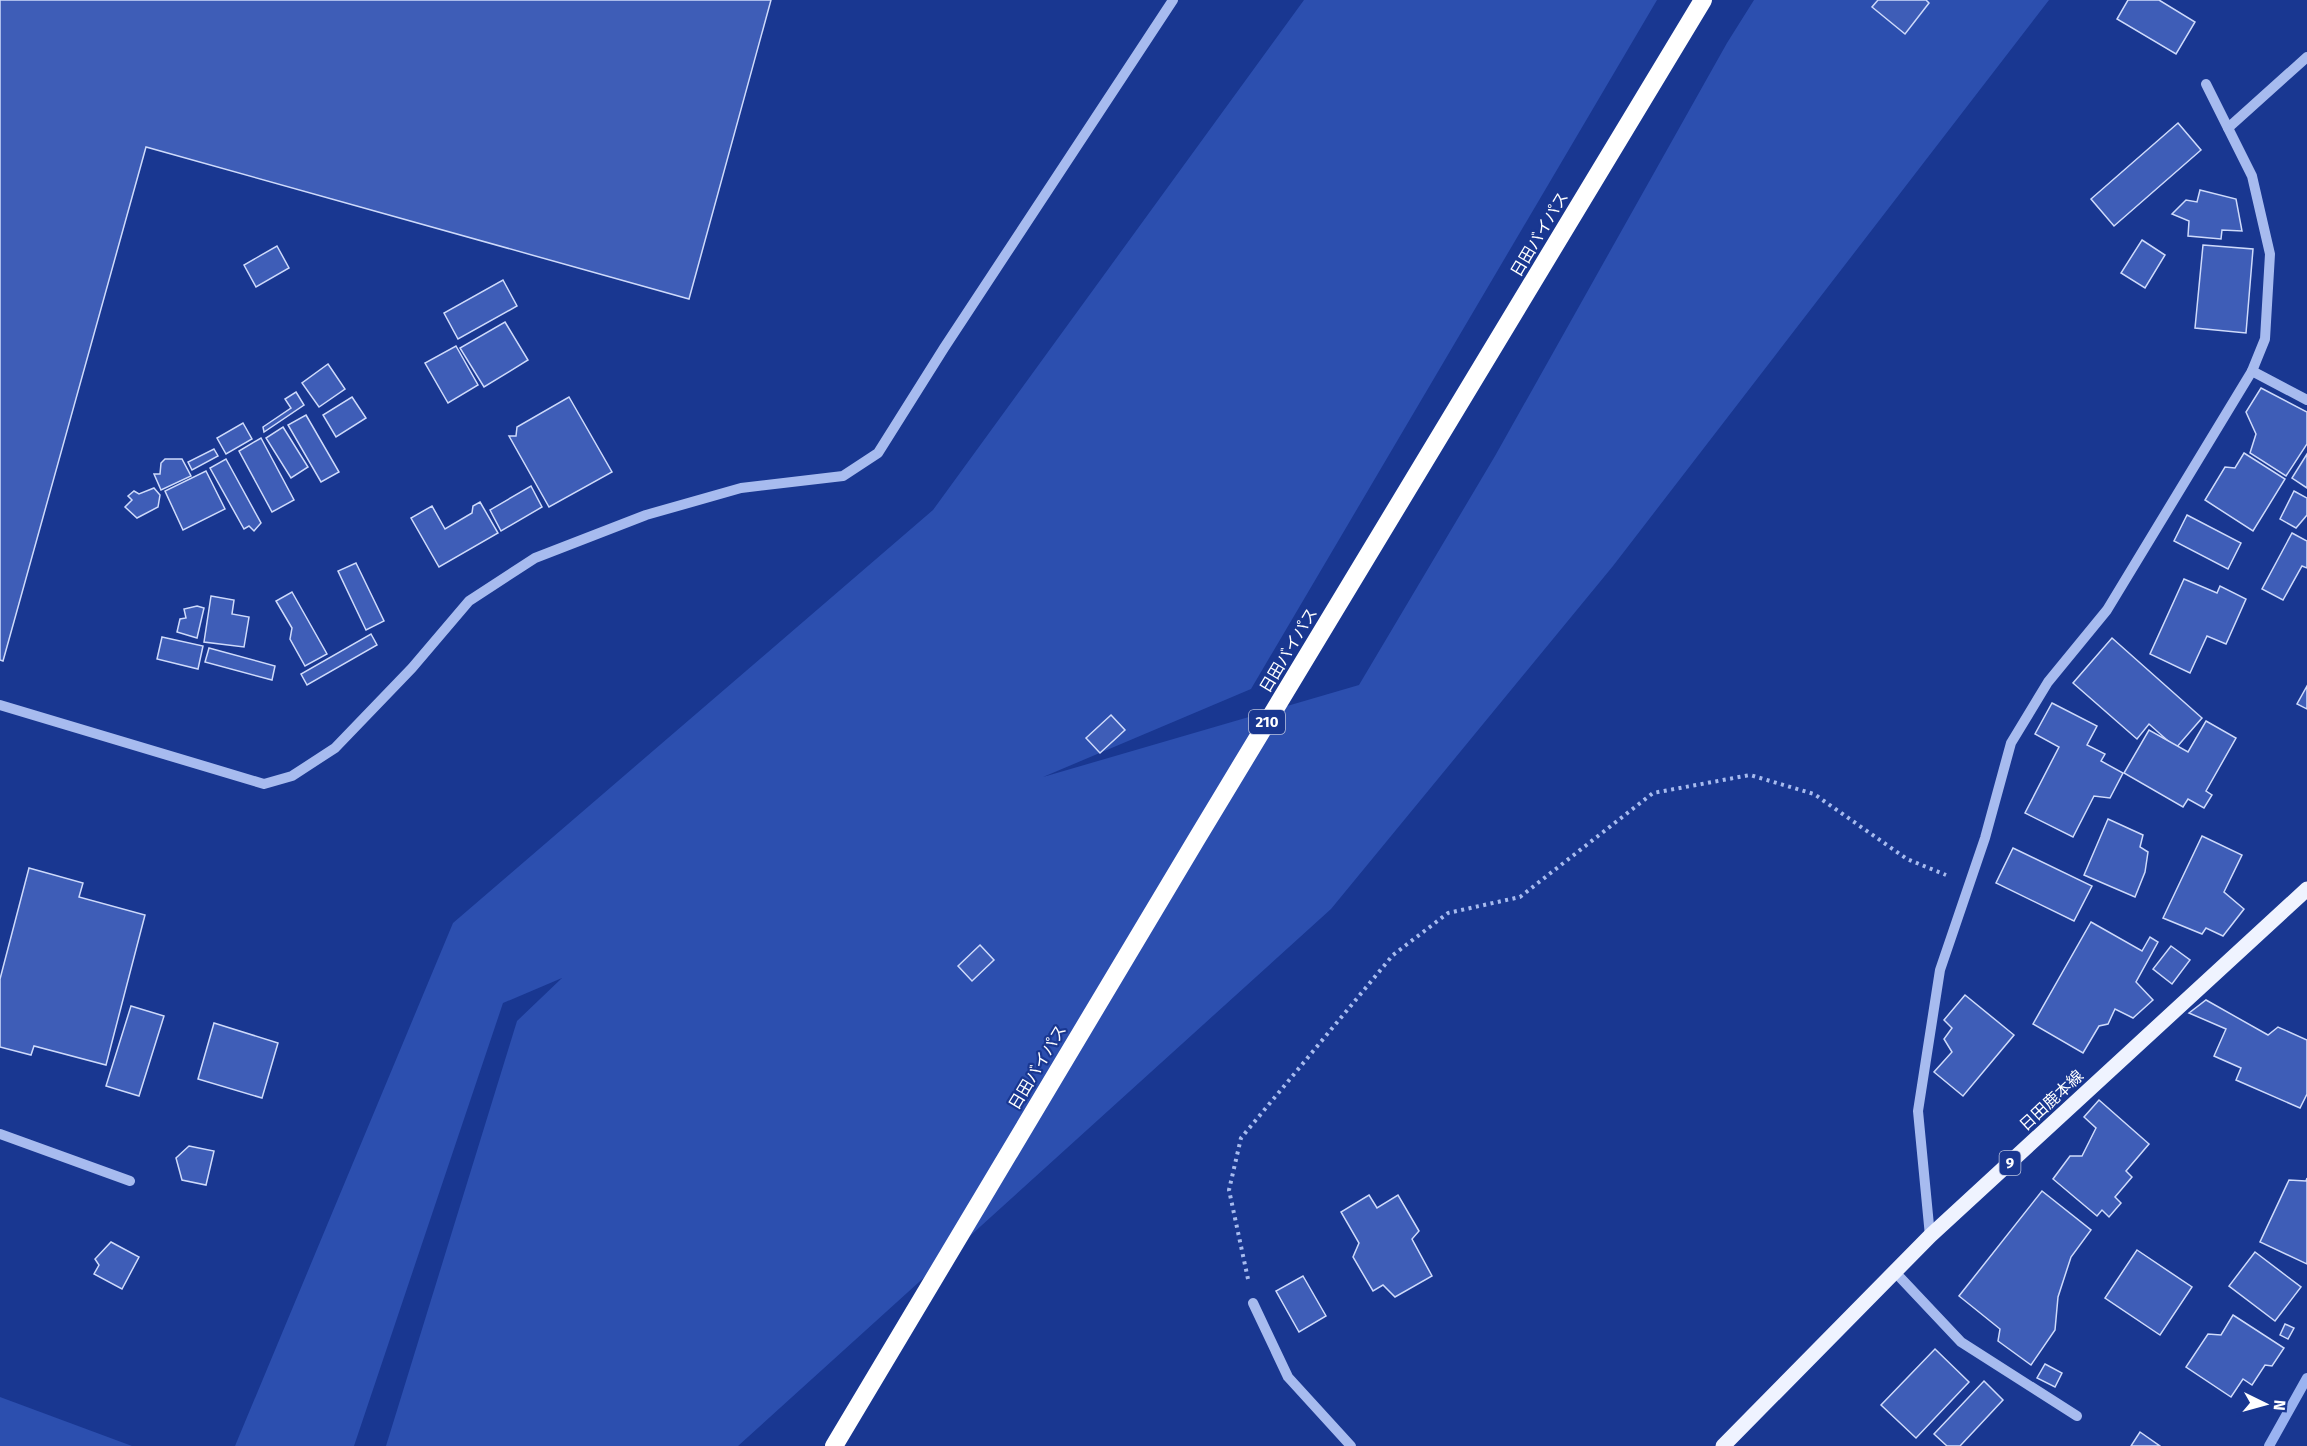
<svg xmlns="http://www.w3.org/2000/svg" width="2307" height="1446" font-family="'Fira Sans','Noto Sans JP',sans-serif">
<style>
.green{fill:#2c4faf}
.lines{fill:none;stroke-linecap:round;stroke-linejoin:round}
.stream{stroke:#9ab3f1;stroke-width:10}
.building{fill:#3e5db7;stroke:#cedafb;stroke-width:1.5}
.path{stroke:#a7bbef;stroke-width:4;stroke-dasharray:3 4.5;stroke-linecap:butt}
.minor{stroke:#a7bbef;stroke-width:10}
.major{stroke:#eff3ff;stroke-width:15}
.highway{stroke:#fff;stroke-width:18}
.labels{text-anchor:middle;stroke-width:4.5;stroke-linejoin:round;paint-order:stroke}
.shield{fill:#193791;stroke:#bac3de;stroke-width:1.5}
.shield-label{font-size:15px;font-weight:bold;fill:#fff}
.street-label{font-size:16px;fill:#fff;stroke:#193791}
</style>
<rect width="100%" height="100%" fill="#193791"/>
<!-- green -->
<g class="green">
<polygon points="1304,0 1657,0 1251,689 1043,777 1359,685 1495,456 1727,43 1754,0 2049,0 1613,566 1331,909 738,1446 386,1446 517,1021 562,978 503,1003 354,1446 235,1446 453,923 933,510"/>
<polygon points="0,1397 132,1446 0,1446"/>
</g>
<g class="lines">
<!-- stream -->
<polyline class="stream" points="2269,1446 2307,1378"/>
</g>
<!-- building -->
<g class="building">
<polygon points="0,0 771,0 689,299 146,147 3,661 0,660"/>
<polygon points="1878,0 1926,0 1929,3 1905,34 1872,7"/>
<polygon points="2128,0 2159,0 2195,22 2176,54 2117,19"/>
<polygon points="2178,123 2201,150 2114,226 2091,199"/>
<polygon points="2200,190 2236,199 2242,231 2222,230 2221,239 2188,236 2189,221 2172,214 2186,200 2197,202"/>
<polygon points="2142,240 2165,255 2145,288 2121,273"/>
<polygon points="2203,245 2253,249 2246,333 2195,328"/>
<polygon points="277,246 289,268 256,287 244,265"/>
<polygon points="503,280 517,306 458,339 444,313"/>
<polygon points="505,322 528,360 484,387 460,348"/>
<polygon points="456,346 478,385 448,403 425,363"/>
<polygon points="328,364 345,389 319,407 302,383"/>
<polygon points="2261,388 2307,412 2307,444 2286,476 2250,453 2256,434 2246,412"/>
<polygon points="296,392 304,405 264,432 263,427 291,408 285,399"/>
<polygon points="352,397 366,418 336,437 323,415"/>
<polygon points="569,397 612,472 549,507 509,436 516,436 517,427"/>
<polygon points="306,415 339,472 321,482 288,425"/>
<polygon points="243,423 252,439 226,454 217,438"/>
<polygon points="283,427 308,467 291,478 266,438"/>
<polygon points="261,438 294,500 272,512 239,451"/>
<polygon points="214,449 218,456 192,470 188,462"/>
<polygon points="2244,453 2285,479 2253,531 2205,500 2225,467 2235,468"/>
<polygon points="2307,454 2307,488 2292,478"/>
<polygon points="165,459 182,459 191,476 161,490 154,474 160,474 161,463"/>
<polygon points="226,459 261,523 254,531 249,526 244,529 210,468"/>
<polygon points="206,471 225,509 183,530 165,491"/>
<polygon points="531,486 542,507 501,531 490,510"/>
<polygon points="154,488 160,495 158,507 137,518 125,507 132,500 128,496 134,491 139,494"/>
<polygon points="2294,491 2307,498 2307,515 2296,528 2280,519"/>
<polygon points="480,502 498,533 439,567 411,518 432,506 445,529 472,513 473,506"/>
<polygon points="2187,515 2241,543 2228,569 2174,541"/>
<polygon points="2292,533 2307,541 2307,568 2302,566 2283,600 2262,589"/>
<polygon points="356,563 384,621 366,630 338,571"/>
<polygon points="2184,579 2217,593 2220,586 2246,599 2226,644 2207,636 2190,673 2150,654"/>
<polygon points="292,592 327,654 305,666 290,639 292,628 276,601"/>
<polygon points="211,596 234,600 232,614 249,617 244,647 204,642"/>
<polygon points="197,606 204,608 197,638 177,632 180,619 186,618 184,609"/>
<polygon points="371,634 377,645 307,685 301,674"/>
<polygon points="162,637 203,646 198,669 157,659"/>
<polygon points="2112,638 2202,718 2176,748 2149,724 2137,739 2073,683"/>
<polygon points="209,648 275,666 272,680 205,662"/>
<polygon points="2307,686 2307,709 2297,704"/>
<polygon points="2052,703 2097,726 2087,745 2105,754 2101,761 2123,773 2110,798 2094,796 2073,837 2025,813 2059,747 2035,734"/>
<polygon points="1111,715 1125,730 1100,753 1086,738"/>
<polygon points="2206,721 2236,738 2206,791 2212,795 2204,808 2188,799 2183,807 2124,773 2149,730 2188,752"/>
<polygon points="2108,819 2143,835 2140,847 2148,852 2145,872 2135,897 2084,875"/>
<polygon points="2202,836 2242,855 2224,892 2244,909 2223,936 2206,928 2202,934 2163,918"/>
<polygon points="2013,848 2092,886 2074,921 1996,883"/>
<polygon points="29,868 83,883 79,897 145,915 106,1065 34,1046 31,1055 0,1047 0,979"/>
<polygon points="2091,922 2142,951 2150,937 2158,942 2136,982 2153,1000 2133,1018 2115,1009 2108,1024 2099,1026 2083,1053 2033,1024"/>
<polygon points="980,945 994,960 972,981 958,966"/>
<polygon points="2171,946 2190,960 2172,984 2153,969"/>
<polygon points="1965,995 2014,1035 1963,1096 1934,1072 1952,1052 1944,1039 1952,1028 1944,1020"/>
<polygon points="2206,1000 2268,1035 2278,1027 2307,1040 2307,1094 2300,1108 2236,1080 2241,1068 2214,1056 2226,1029 2189,1013"/>
<polygon points="131,1006 164,1016 139,1096 106,1086"/>
<polygon points="214,1023 278,1043 262,1098 198,1079"/>
<polygon points="2099,1100 2149,1144 2126,1171 2132,1177 2115,1197 2121,1203 2109,1217 2102,1210 2097,1216 2053,1179 2070,1156 2082,1156 2096,1128 2084,1117"/>
<polygon points="189,1146 214,1151 206,1185 182,1180 176,1158"/>
<polygon points="2307,1178 2307,1264 2260,1242 2289,1180 2306,1181"/>
<polygon points="2042,1191 2091,1230 2071,1257 2058,1297 2055,1330 2031,1365 1998,1341 2000,1329 1959,1296"/>
<polygon points="1369,1195 1377,1208 1398,1195 1419,1231 1412,1239 1432,1276 1395,1297 1383,1285 1373,1291 1353,1257 1359,1243 1341,1212"/>
<polygon points="111,1242 139,1257 122,1289 94,1274 99,1265 95,1259"/>
<polygon points="2137,1250 2192,1287 2160,1335 2105,1298"/>
<polygon points="2255,1252 2301,1287 2275,1321 2229,1286"/>
<polygon points="1303,1276 1326,1316 1299,1332 1276,1291"/>
<polygon points="2233,1315 2284,1348 2272,1366 2265,1365 2252,1385 2243,1379 2231,1397 2186,1367 2208,1334 2221,1335"/>
<polygon points="2285,1324 2294,1328 2288,1339 2280,1335"/>
<polygon points="1935,1349 1969,1382 1916,1438 1881,1405"/>
<polygon points="2045,1364 2062,1373 2055,1387 2037,1378"/>
<polygon points="1984,1381 2003,1400 1960,1446 1947,1446 1934,1434"/>
<polygon points="2140,1432 2160,1446 2131,1446"/>
</g>
<g class="lines">
<!-- path -->
<polyline class="path" points="1248,1279 1229,1190 1241,1138 1393,955 1448,913 1520,897 1653,793 1750,775 1814,794 1907,859 1946,875"/>
<!-- minor -->
<g class="minor">
<polyline points="2206,84 2252,176 2270,254 2265,339 2252,371"/>
<polyline points="2228,128 2307,57"/>
<polyline points="0,705 264,784 292,776 335,748 412,668 469,601 535,558 646,515 741,488 843,476 878,453 944,348 1173,0"/>
<polyline points="0,1134 130,1181"/>
<polyline points="1930,1236 1918,1111 1940,970 1985,838 2011,743 2048,682 2107,610 2252,371 2307,400"/>
<polyline points="1895,1272 1961,1342 2077,1416"/>
<polyline points="1253,1303 1288,1377 1351,1446"/>
</g>
<!-- major -->
<polyline class="major" points="1723,1446 1930,1236 2307,889"/>
<!-- highway -->
<polyline class="highway" points="834,1446 1196,840 1703,0"/>
</g>
<g class="labels">
<!-- shield labels -->
<g class="shield">
<rect x="1249" y="710" width="36" height="24" rx="4.5"/>
<rect x="1999.5" y="1151" width="21" height="24" rx="4.5"/>
</g>
<g class="shield-label">
<text x="1267" y="727">210</text>
<text x="2010" y="1168">9</text>
</g>
<!-- street labels -->
<g class="street-label">
<text transform="translate(1539 234) rotate(-59)" y="6">日田バイパス</text>
<text transform="translate(1288 650) rotate(-59)" y="6">日田バイパス</text>
<text transform="translate(1037 1067) rotate(-59)" y="6">日田バイパス</text>
<text transform="translate(2051 1100) rotate(-43)" y="6">日田鹿本線</text>
</g>
</g>
<!-- north arrow -->
<g transform="translate(2265 1404) rotate(95)" stroke="#193791" stroke-width="4.5" paint-order="stroke">
<path d="M0-4.5L10 22L0 15L-10 22Z" fill="#ffffff"/>
<text y="-9" font-size="16" font-weight="bold" text-anchor="middle" fill="#ffffff">N</text>
</g>
</svg>
